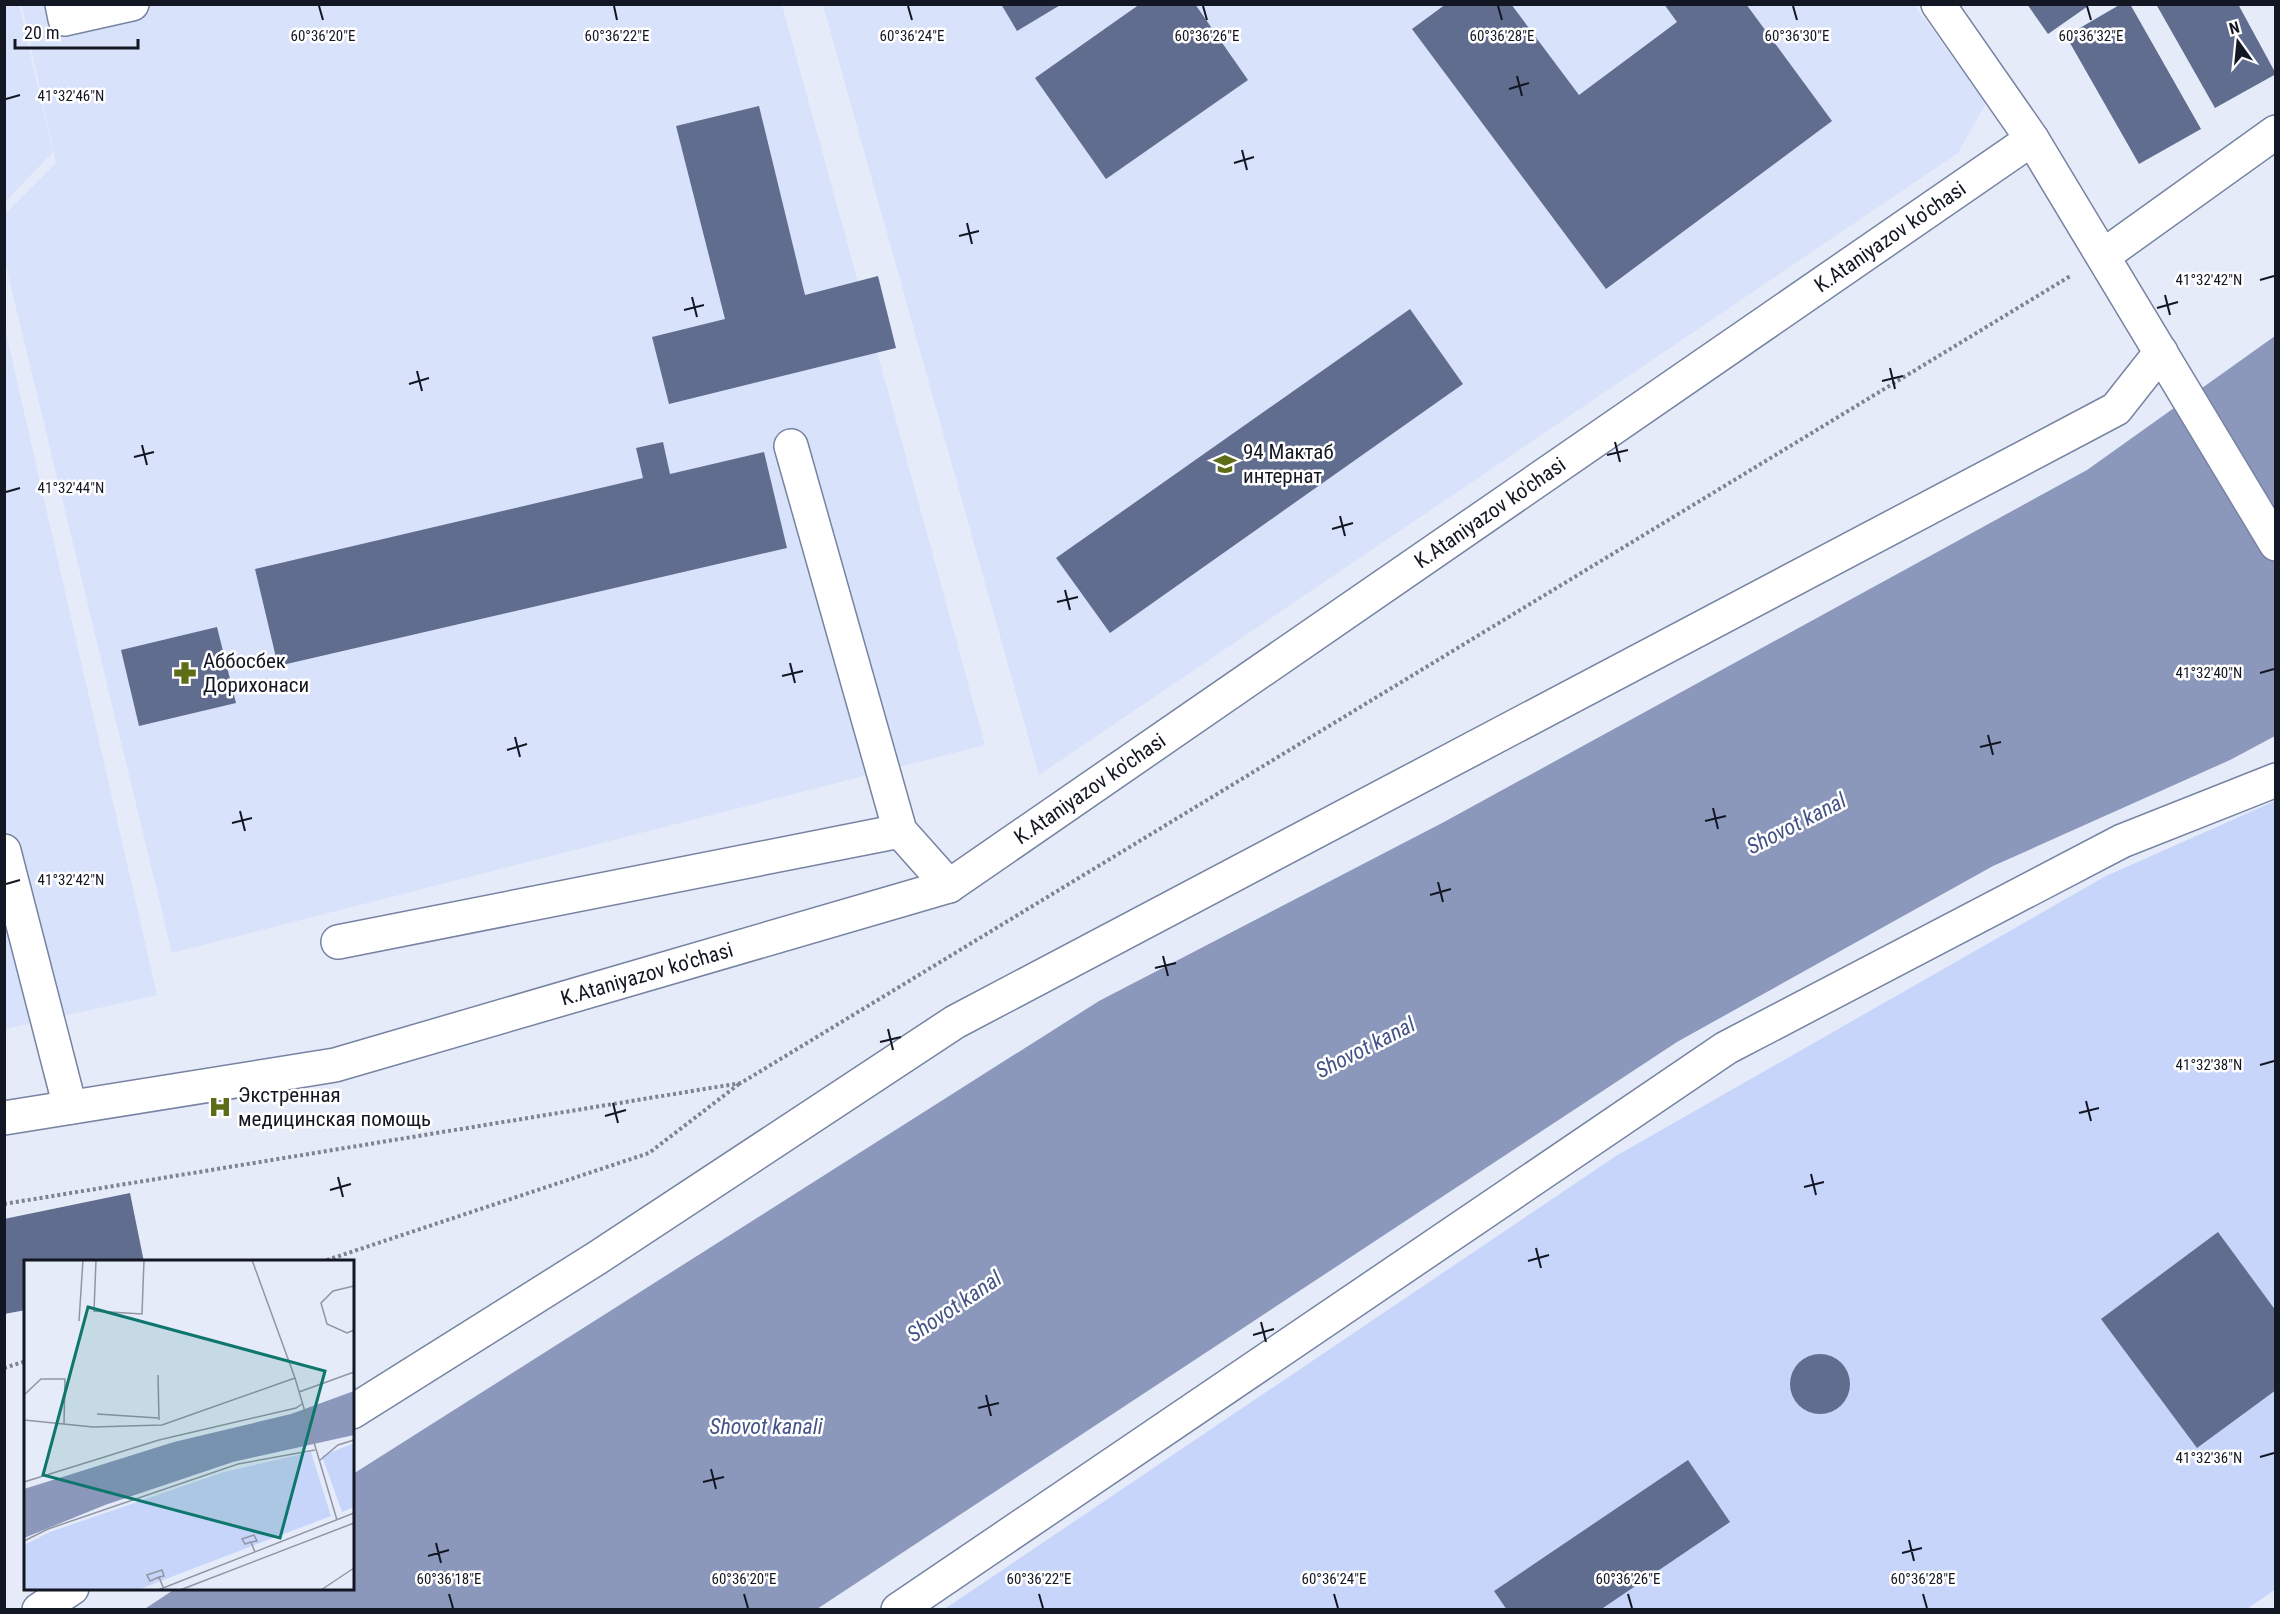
<svg xmlns="http://www.w3.org/2000/svg" width="2280" height="1614" font-family="'Roboto Condensed',sans-serif">
<style>
.built{fill:#d8e2fb}
.green{fill:#c7d5fa}
.water{fill:#8b98bc}
.building{fill:#616d8f}
.lines{fill:none;stroke-linecap:round;stroke-linejoin:round}
.minor-casing{stroke:#7783a2;stroke-width:36}
.path{stroke:#7e8391;stroke-width:4;stroke-dasharray:3 3;stroke-linecap:butt}
.minor{stroke:#fff;stroke-width:33}
.ticks{fill:none;stroke:#131723;stroke-width:2}
.labels{text-anchor:middle;stroke-width:5;stroke-linejoin:round;paint-order:stroke}
.street-label{font-size:21px;fill:#131723;stroke:#fff}
.poi-label{font-size:21px;fill:#131723;stroke:#fff;text-anchor:start}
.water-label{font-size:22px;font-style:italic;fill:#435386;stroke:#fff}
.inset-road{fill:none;stroke:#9196a3;stroke-width:1.5}
.view{fill:#0f766e;fill-opacity:0.15;stroke:#0f766e;stroke-width:3}
.inset-edge{fill:none;stroke:#131723;stroke-width:3}
.ticks-label{font-size:15px;text-anchor:middle;fill:#131723;stroke:#fff;stroke-width:5;stroke-linejoin:round;paint-order:stroke}
</style>
<rect width="100%" height="100%" fill="#e5ebf9"/>
<!-- built -->
<g class="built">
<polygon points="5,4 19,5 53,152 5,202"/>
<polygon points="22,5 782,5 985,745 172,953 5,262 4,215 56,163"/>
<polygon points="823,5 1914,5 1986,103 1958,153 1039,775"/>
<polygon points="4,324 157,995 5,1029 4,1029"/>
</g>
<!-- green -->
<polygon class="green" points="2275,801 2276,1589 2247,1609 943,1610 1616,1156 2106,876"/>
<!-- water -->
<polygon class="water" points="2275,336 2275,736 2230,760 1993,866 1677,1042 817,1609 143,1610 175,1589 352,1588 353,1474 1099,1001 1444,822 2087,470"/>
<!-- building -->
<g class="building">
<polygon points="1001,4 1062,4 1017,31"/>
<polygon points="1140,4 1195,4 1248,80 1106,179 1035,78"/>
<polygon points="1446,4 1511,4 1579,95 1677,22 1664,4 1746,4 1832,121 1606,289 1412,29"/>
<polygon points="2027,4 2091,4 2048,34"/>
<polygon points="2121,4 2130,4 2201,129 2139,164 2066,36"/>
<polygon points="2156,4 2238,4 2276,74 2215,108"/>
<polygon points="759,106 805,295 878,276 896,348 669,404 652,337 725,319 676,126"/>
<polygon points="1410,309 1463,384 1110,633 1056,558"/>
<polygon points="663,442 670,474 764,452 787,548 278,666 255,569 643,478 636,448"/>
<polygon points="217,627 236,703 139,726 121,650"/>
<polygon points="130,1193 144,1262 26,1262 26,1310 4,1314 4,1219"/>
<polygon points="2218,1232 2276,1311 2276,1390 2197,1448 2101,1319"/>
<circle cx="1820" cy="1384" r="30"/>
<polygon points="1688,1460 1730,1522 1600,1610 1507,1610 1494,1591"/>
</g>
<g class="lines">
<!-- minor casing -->
<g class="minor-casing">
<g id="minor">
<polyline points="62,4 65,19 132,4"/>
<polyline points="1938,4 2032,139 2276,544"/>
<polyline points="2103,256 2276,132"/>
<polyline points="791,446 900,831 949,886"/>
<polyline points="4,851 70,1107"/>
<polyline points="338,942 900,831"/>
<path id="s1" d="M4,1118l331,-53 614,-179 1083,-747"/>
<polyline points="352,1412 597,1258 955,1022 2116,409 2161,352"/>
<polyline points="39,1610 72,1588"/>
<polyline points="898,1610 1726,1048 2122,841 2276,780"/>
</g>
</g>
<!-- path -->
<g class="path">
<polyline points="4,1204 741,1083 2072,275"/>
<polyline points="321,1262 649,1153 739,1084"/>
<polyline points="4,1368 26,1361"/>
</g>
<!-- minor -->
<use href="#minor" class="minor"/>
</g>
<!-- ticks -->
<path class="ticks" d="M319,6l4,14M614,6l3,14M908,6l4,14M1203,6l4,14M1498,6l4,14M1793,6l4,14M2087,6l4,14M1517,76l5,20M1509,89l20,-6M6,99l14,-4M1242,150l5,20M1234,163l20,-6M967,223l5,21M959,236l20,-5M2260,280l14,-4M2165,295l5,20M692,297l5,20M2157,308l21,-6M684,310l20,-5M1890,368l5,21M417,371l5,20M1882,381l21,-5M409,384l20,-6M1615,442l5,20M142,445l5,20M1607,455l21,-5M134,457l20,-5M6,492l14,-4M1340,516l5,20M1332,529l21,-6M1065,590l5,20M1057,602l21,-5M790,663l5,20M2260,673l14,-4M782,676l21,-5M1988,735l5,20M515,737l5,20M1980,747l21,-5M507,750l20,-6M1713,808l5,21M240,811l5,20M1705,821l21,-5M232,823l20,-5M1438,882l5,20M6,884l14,-4M1430,895l21,-6M1163,956l5,20M1155,968l21,-5M888,1029l5,21M880,1042l21,-5M2260,1065l14,-4M2086,1101l5,20M613,1103l5,20M2079,1113l20,-5M605,1116l21,-6M1811,1174l5,21M338,1177l5,20M1804,1187l20,-5M330,1190l21,-6M1536,1248l5,20M1528,1261l21,-6M1261,1322l5,20M1253,1335l21,-6M986,1395l5,21M978,1408l21,-5M2260,1457l14,-4M711,1469l5,20M703,1482l21,-5M1909,1540l5,21M436,1543l5,20M1902,1553l20,-5M428,1556l21,-6M449,1594l4,14M744,1594l4,14M1039,1594l4,14M1334,1594l4,14M1628,1594l4,14M1923,1594l4,14"/>
<!-- icons -->
<defs>
<g id="school-bare" transform="scale(1.8)"><path d="M0-5L7-2L0 1L-7-2ZM-4 1L0 2.5L4 1V4Q0 6-4 4Z" fill="#5d6c16" stroke="#fff" stroke-width="2.5" paint-order="stroke"/></g>
<g id="pharmacy-bare" transform="scale(1.8)"><path d="M-2-6h4v4h4v4h-4v4h-4v-4h-4v-4h4Z" fill="#5d6c16" stroke="#fff" stroke-width="2.5" paint-order="stroke"/></g>
<g id="hospital-bare" transform="scale(1.8)"><path d="M-5-5h3v3.5h4V-5h3V5h-3V1.5h-4V5h-3Z" fill="#5d6c16" stroke="#fff" stroke-width="2.5" paint-order="stroke"/></g>
</defs>
<g fill-rule="evenodd">
<use href="#school-bare" x="1225" y="464"/>
<use href="#pharmacy-bare" x="185" y="673"/>
<use href="#hospital-bare" x="220" y="1107"/>
</g>
<g class="labels">
<!-- street labels -->
<g class="street-label">
<text dy="7" stroke="none"><textPath href="#s1" startOffset="2118">K.Ataniyazov ko'chasi</textPath></text>
<text dy="7" stroke="none"><textPath href="#s1" startOffset="1632">K.Ataniyazov ko'chasi</textPath></text>
<text dy="7" stroke="none"><textPath href="#s1" startOffset="1146">K.Ataniyazov ko'chasi</textPath></text>
<text dy="7" stroke="none"><textPath href="#s1" startOffset="660">K.Ataniyazov ko'chasi</textPath></text>
</g>
<!-- poi labels -->
<g class="poi-label">
<text x="1243" y="459">94 Мактаб<tspan x="1243" dy="24">интернат</tspan></text>
<text x="203" y="668">Аббосбек<tspan x="203" dy="24">Дорихонаси</tspan></text>
<text x="238" y="1102">Экстренная<tspan x="238" dy="24">медицинская помощь</tspan></text>
</g>
<!-- water labels -->
<g class="water-label">
<text transform="translate(1796 823) rotate(-27)" y="8">Shovot kanal</text>
<text transform="translate(1365 1047) rotate(-27)" y="8">Shovot kanal</text>
<text transform="translate(954 1306) rotate(-34)" y="8">Shovot kanal</text>
<text x="766" y="1434">Shovot kanali</text>
</g>
</g>
<!-- overview -->
<g transform="translate(24 1260)">
<rect width="330" height="330" fill="#e5ebf9"/>
<path d="M330,183v64l-12,5 -20,-56zM287,192l20,64 -194,74h-113v-45l26,-13 174,-60z" fill="#c7d5fa"/>
<path d="M330,131v44l-121,27 -128,43 -81,33v-49l150,-47 117,-28z" fill="#8b98bc"/>
<path class="inset-road" d="M72,0l-2,51 48,3 2,-54M228,0l43,118 42,142M330,26l-21,5 -12,12 6,21 20,9 7,-3M55,61l4,-61M134,115l1,45M275,132l55,-20M0,135l17,-16h24l-1,45M73,154l61,4M0,160l69,7 69,-2 133,-47M295,201l19,-16 16,-5M0,222l135,-42 137,-32 6,-4M0,281l24,-12 190,-65 77,-14M227,282l-6,2 -3,-5 12,-4 3,6 -6,1 4,10M135,317l5,-1 -2,-6 -15,5 3,6 9,-4 4,10M134,330l196,-77M156,330l174,-67M297,330l33,-22"/>
<path class="view" d="M64,47l237,64 -45,167 -237,-63z"/>
<rect width="330" height="330" class="inset-edge"/>
</g>
<g class="ticks-label">
<text x="2091" y="41">60°36'32"E</text>
<text x="323" y="41">60°36'20"E</text>
<text x="617" y="41">60°36'22"E</text>
<text x="912" y="41">60°36'24"E</text>
<text x="1207" y="41">60°36'26"E</text>
<text x="1502" y="41">60°36'28"E</text>
<text x="1797" y="41">60°36'30"E</text>
<text x="71" y="101">41°32'46"N</text>
<text x="2209" y="285">41°32'42"N</text>
<text x="71" y="493">41°32'44"N</text>
<text x="2209" y="678">41°32'40"N</text>
<text x="71" y="885">41°32'42"N</text>
<text x="2209" y="1070">41°32'38"N</text>
<text x="2209" y="1463">41°32'36"N</text>
<text x="449" y="1584">60°36'18"E</text>
<text x="744" y="1584">60°36'20"E</text>
<text x="1039" y="1584">60°36'22"E</text>
<text x="1334" y="1584">60°36'24"E</text>
<text x="1628" y="1584">60°36'26"E</text>
<text x="1923" y="1584">60°36'28"E</text>
</g>
<!-- border -->
<rect width="2280" height="1614" fill="none" stroke="#131723" stroke-width="12"/>
<!-- north arrow -->
<g transform="translate(2238 42) rotate(345)" stroke="#ffffff" stroke-width="4.5" paint-order="stroke">
<path d="M0-4.5L10 22L0 15L-10 22Z" fill="#131723"/>
<text y="-9" font-size="16" font-weight="bold" text-anchor="middle" fill="#131723">N</text>
</g>
<!-- scale -->
<path d="M15 39v9h123v-9" fill="none" stroke="#131723" stroke-width="3"/>
<text x="24" y="39" font-size="18" fill="#131723" stroke="#ffffff" stroke-width="4.5" paint-order="stroke">20 m</text>
</svg>
